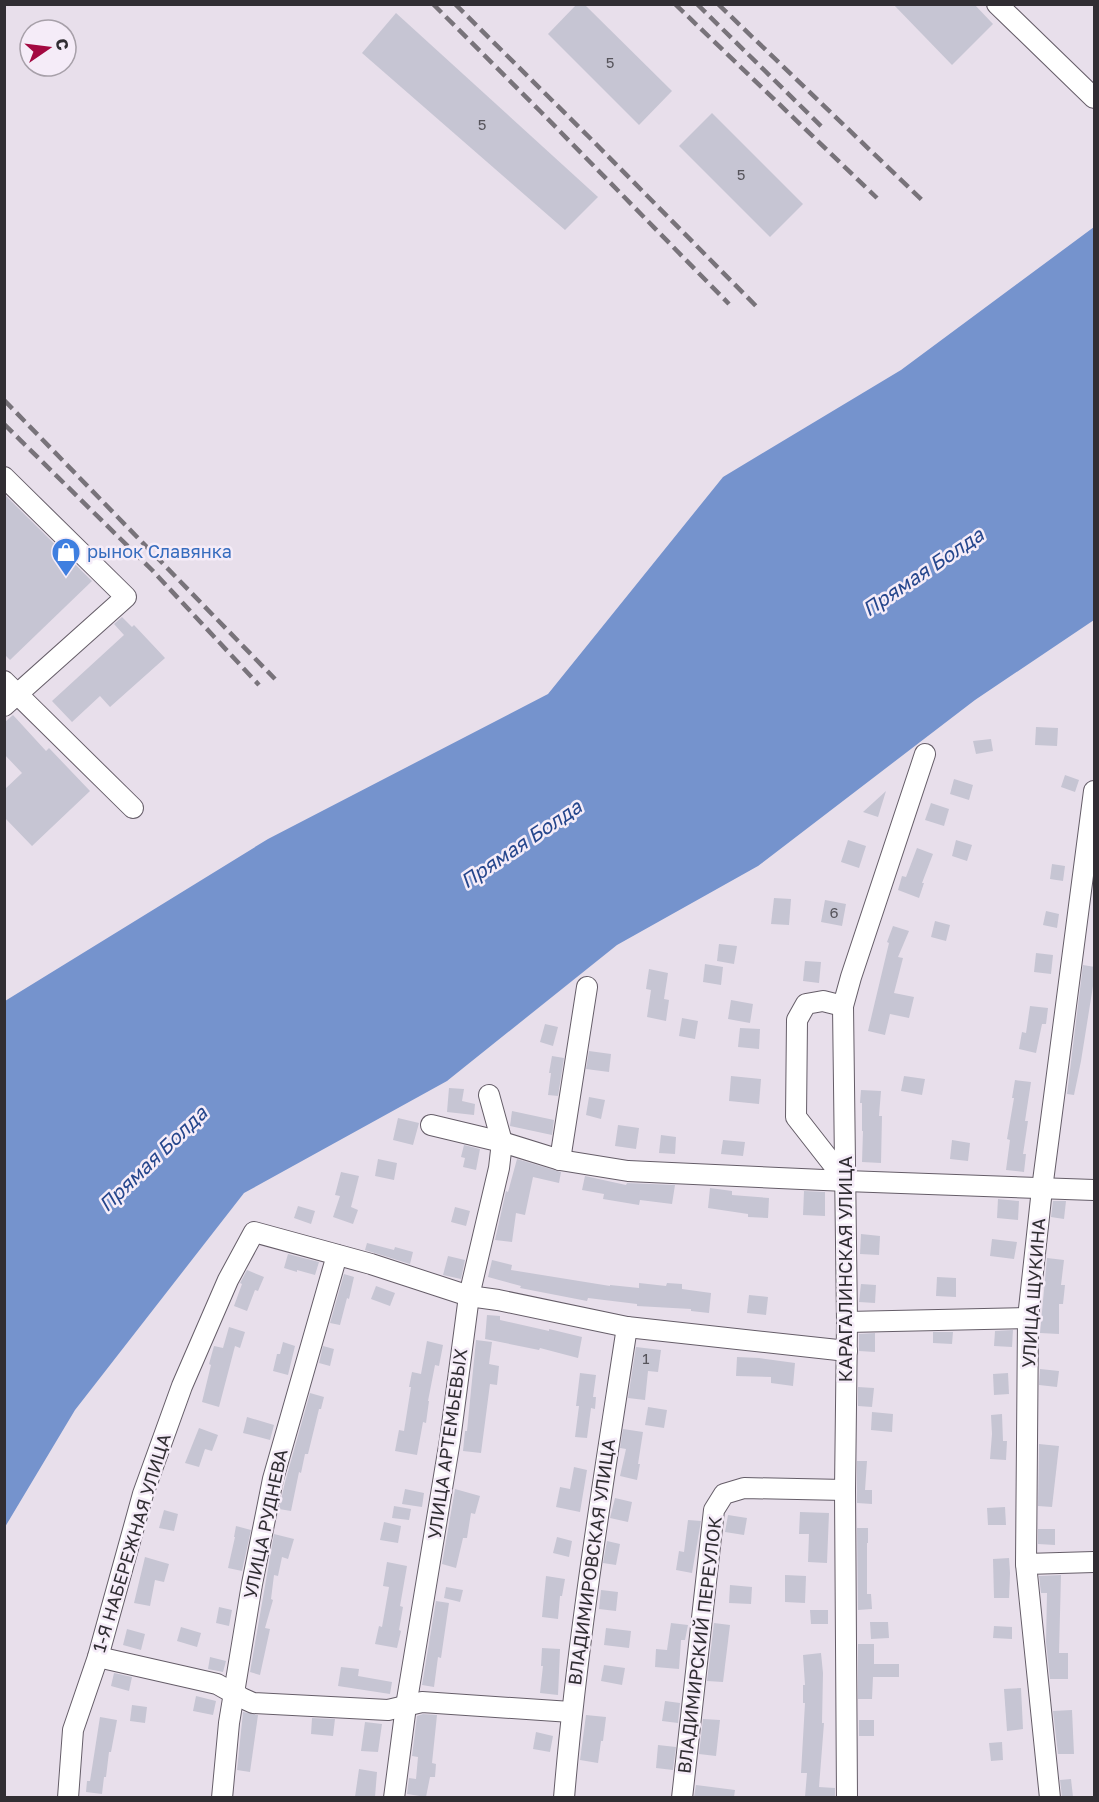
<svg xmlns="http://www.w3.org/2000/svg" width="1099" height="1802" font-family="'Golos Text',sans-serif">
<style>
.water{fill:#7593cd}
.building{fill:#c6c5d3}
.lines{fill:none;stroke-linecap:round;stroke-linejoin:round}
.minor-casing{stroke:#655d68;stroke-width:22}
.minor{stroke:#fff;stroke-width:20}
.rail{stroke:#78737a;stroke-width:4.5;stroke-dasharray:12 6;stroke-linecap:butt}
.labels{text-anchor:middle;stroke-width:5;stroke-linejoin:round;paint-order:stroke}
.number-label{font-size:15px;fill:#56545b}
.shop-label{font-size:18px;fill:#366cbe;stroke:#f5ecf8;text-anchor:start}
.street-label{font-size:18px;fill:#312e33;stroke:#f5ecf8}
.water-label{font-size:20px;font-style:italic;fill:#25468c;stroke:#f5ecf8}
</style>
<rect width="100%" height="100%" fill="#e8dfeb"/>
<!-- water -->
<polygon class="water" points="1094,227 1094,620 975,700 758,866 617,945 447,1081 244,1193 75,1410 5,1527 5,1001 268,839 548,694 723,477 901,370"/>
<!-- building -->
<g class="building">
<polygon points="577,4 584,4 672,91 639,125 548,34"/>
<polygon points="893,4 974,4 993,24 952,65"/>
<polygon points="396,13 598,197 565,230 362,53"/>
<polygon points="712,113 803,204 770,237 679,146"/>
<polygon points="4,494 92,581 10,660 4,654"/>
<polygon points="122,617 132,627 134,625 165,658 110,707 100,696 72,722 52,701 124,635 114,624"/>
<polygon points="13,715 46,751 49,748 90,791 32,846 4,817 4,790 22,773 4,754 4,723"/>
<polygon points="1036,727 1058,728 1057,746 1035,745"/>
<polygon points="991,739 993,751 976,754 973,741"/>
<polygon points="1065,775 1079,780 1075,792 1061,787"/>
<polygon points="954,779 973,785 969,800 950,794"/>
<polygon points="886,791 878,817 863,812"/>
<polygon points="931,803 949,809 944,826 925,820"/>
<polygon points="848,840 866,846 859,868 841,862"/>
<polygon points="956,840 972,845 967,861 952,856"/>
<polygon points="917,848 933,854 922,883 924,883 919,898 898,890 902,876 906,877"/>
<polygon points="1052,864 1065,866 1063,881 1050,879"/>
<polygon points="774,898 791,899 789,925 771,924"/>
<polygon points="825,900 846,904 842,926 821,922"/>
<polygon points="1046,911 1059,914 1057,928 1043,925"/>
<polygon points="935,921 950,925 946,941 931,937"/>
<polygon points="893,926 909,931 898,957 903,958 894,993 914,997 909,1018 890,1014 885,1035 868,1031 889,943 887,942"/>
<polygon points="719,944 737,946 734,964 717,961"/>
<polygon points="1036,953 1053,955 1051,974 1034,972"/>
<polygon points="805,961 821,962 819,983 803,981"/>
<polygon points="705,964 723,967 721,985 703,982"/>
<polygon points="1083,965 1095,967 1095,986 1093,986 1081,1061 1074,1095 1067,1094"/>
<polygon points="649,969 668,973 664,999 669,1000 666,1021 647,1017 651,990 646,989"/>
<polygon points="731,1000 753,1004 750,1023 728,1019"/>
<polygon points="1030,1006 1048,1008 1046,1024 1042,1024 1036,1053 1019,1049 1022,1032 1026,1033"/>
<polygon points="682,1018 698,1021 695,1039 679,1036"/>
<polygon points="545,1024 558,1027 553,1046 540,1042"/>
<polygon points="740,1028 760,1029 759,1049 738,1047"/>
<polygon points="589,1051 611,1054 609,1072 586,1069"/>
<polygon points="552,1056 564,1058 558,1096 548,1095 551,1073 549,1073"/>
<polygon points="731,1076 761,1079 759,1104 729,1101"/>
<polygon points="904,1076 925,1079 922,1095 901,1091"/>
<polygon points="1015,1080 1031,1082 1025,1121 1028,1121 1023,1154 1026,1154 1024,1172 1006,1170 1010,1140 1007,1139 1014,1098 1012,1098"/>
<polygon points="449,1088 464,1089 462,1101 475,1104 474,1115 447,1112"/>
<polygon points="861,1090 881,1091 879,1116 882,1116 881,1163 862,1162 863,1131 862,1131 862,1103 860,1103"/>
<polygon points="589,1097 605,1100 601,1119 586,1115"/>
<polygon points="512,1111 554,1120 552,1135 510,1126"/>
<polygon points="398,1118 419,1123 413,1145 393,1140"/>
<polygon points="618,1125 639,1128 636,1149 615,1146"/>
<polygon points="661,1135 676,1137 675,1154 659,1153"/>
<polygon points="723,1140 745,1142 743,1156 721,1154"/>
<polygon points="952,1140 970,1143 968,1161 950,1159"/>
<polygon points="464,1145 480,1149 476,1170 463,1167 465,1158 461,1157"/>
<polygon points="378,1159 397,1163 394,1180 375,1176"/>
<polygon points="517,1159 561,1172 559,1183 533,1177 525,1215 516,1213 512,1242 495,1240 506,1191 508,1192"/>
<polygon points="341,1172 359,1176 351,1207 358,1210 353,1224 333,1217 340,1196 335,1195"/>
<polygon points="585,1176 626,1185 627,1183 675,1185 672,1204 640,1200 639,1205 603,1199 604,1194 582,1190"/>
<polygon points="710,1188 732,1191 732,1195 769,1198 768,1218 748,1217 748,1214 708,1208"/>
<polygon points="804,1191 825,1192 825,1216 803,1215"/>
<polygon points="998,1199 1019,1201 1018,1220 997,1218"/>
<polygon points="1053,1201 1066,1201 1064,1219 1051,1217"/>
<polygon points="298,1206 315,1211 311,1224 294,1218"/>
<polygon points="455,1207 470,1211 466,1226 451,1222"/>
<polygon points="861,1234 880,1236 879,1255 860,1254"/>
<polygon points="992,1239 1017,1242 1014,1259 990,1256"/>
<polygon points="367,1243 394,1250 395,1247 413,1252 410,1264 365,1250"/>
<polygon points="288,1254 319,1262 315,1275 297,1270 297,1272 284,1268"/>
<polygon points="448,1256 465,1260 461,1279 443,1275"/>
<polygon points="1047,1258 1064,1260 1061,1285 1065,1285 1063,1304 1059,1304 1059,1334 1040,1333"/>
<polygon points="492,1260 512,1265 511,1270 610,1286 610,1285 639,1288 639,1283 666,1286 667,1283 682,1284 682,1289 711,1293 709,1313 691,1311 691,1309 637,1306 637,1304 588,1298 587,1301 520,1288 521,1286 488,1277"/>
<polygon points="247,1270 264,1277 258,1291 255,1290 247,1311 234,1306 242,1284 240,1283"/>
<polygon points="344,1274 354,1277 349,1299 347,1298 340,1325 330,1323"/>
<polygon points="937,1277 956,1278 956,1297 936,1296"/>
<polygon points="861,1284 876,1285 875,1303 859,1302"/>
<polygon points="376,1286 395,1293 390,1306 371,1299"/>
<polygon points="749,1295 768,1297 766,1315 747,1313"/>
<polygon points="487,1315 500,1316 500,1320 549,1331 549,1329 582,1337 578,1358 540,1348 539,1350 485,1339"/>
<polygon points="229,1327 245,1332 240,1348 235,1346 219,1407 202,1402 211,1365 209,1364 214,1346 223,1348"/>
<polygon points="1013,1330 1012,1347 994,1346 995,1331"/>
<polygon points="933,1332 953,1332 952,1344 933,1343"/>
<polygon points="875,1333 875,1352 859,1351 859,1334"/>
<polygon points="476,1340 492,1342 489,1364 499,1366 497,1385 490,1384 481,1453 463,1451 465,1431 467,1431"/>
<polygon points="427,1341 443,1345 439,1366 435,1365 428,1401 429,1401 426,1423 423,1422 417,1455 395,1451 399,1430 404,1431 411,1387 409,1387 412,1372 421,1374"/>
<polygon points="283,1342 295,1346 288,1375 273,1371 277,1354 280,1354"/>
<polygon points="323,1346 334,1349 330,1366 319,1363"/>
<polygon points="636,1347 661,1350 658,1372 648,1371 645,1400 628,1398"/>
<polygon points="737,1357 759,1358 795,1363 793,1386 771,1383 771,1377 736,1376"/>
<polygon points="1040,1369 1059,1371 1057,1387 1039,1385"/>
<polygon points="580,1373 596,1375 593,1397 596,1397 595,1409 591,1408 587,1438 575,1437 579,1406 576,1406"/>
<polygon points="1008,1373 1009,1394 994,1395 993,1374"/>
<polygon points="858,1387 874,1388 872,1407 858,1406"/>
<polygon points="310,1393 324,1397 321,1409 319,1409 308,1454 305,1454 301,1473 299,1472 291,1511 279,1509 285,1482"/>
<polygon points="648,1407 667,1410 664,1428 645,1425"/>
<polygon points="872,1412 893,1414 892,1432 871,1430"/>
<polygon points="1002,1414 1003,1441 1007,1441 1006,1460 990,1459 992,1434 991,1415"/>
<polygon points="247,1417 274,1425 270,1440 243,1433"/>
<polygon points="199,1428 218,1435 212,1451 205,1449 199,1467 185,1463"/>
<polygon points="623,1429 643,1432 638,1464 640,1464 637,1480 620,1476 626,1449 620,1448"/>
<polygon points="1039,1444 1059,1446 1052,1507 1038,1506"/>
<polygon points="857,1461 867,1461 865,1490 872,1490 872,1504 857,1503"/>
<polygon points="574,1467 587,1470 580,1512 556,1507 560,1487 570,1489"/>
<polygon points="405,1489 424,1493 422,1507 402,1504"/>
<polygon points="455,1489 480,1496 475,1514 471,1513 467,1538 463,1538 456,1568 442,1564"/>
<polygon points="615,1498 632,1502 628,1522 610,1518"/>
<polygon points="394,1506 411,1509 409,1520 392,1518"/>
<polygon points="1005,1507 1006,1525 988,1525 987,1508"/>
<polygon points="164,1510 178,1514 174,1531 159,1528"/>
<polygon points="800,1512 829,1513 827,1563 808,1562 809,1534 799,1534"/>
<polygon points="728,1515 747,1518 744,1535 725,1532"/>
<polygon points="688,1520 701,1521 692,1573 676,1570 679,1551 684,1552"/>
<polygon points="384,1522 401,1526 398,1543 380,1540"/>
<polygon points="236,1526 251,1530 242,1571 228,1568 235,1537 234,1537"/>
<polygon points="857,1528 868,1528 868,1543 867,1543 867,1594 871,1594 872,1609 858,1610"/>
<polygon points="1038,1529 1055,1529 1055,1545 1038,1544"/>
<polygon points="274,1534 294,1539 288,1559 282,1557 278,1576 274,1575 271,1599 273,1600 265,1628 270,1629 260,1675 250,1672"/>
<polygon points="557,1537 572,1541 569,1557 553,1553"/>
<polygon points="607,1541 620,1544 616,1565 603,1563"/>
<polygon points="145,1557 169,1564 164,1582 155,1580 150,1606 134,1603"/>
<polygon points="1009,1558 1010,1573 1009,1598 994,1598 993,1559"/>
<polygon points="387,1562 407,1566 400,1606 403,1607 399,1630 401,1631 397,1648 375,1644 379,1626 382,1627 389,1587 383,1586"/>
<polygon points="785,1575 806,1576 805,1603 785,1602"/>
<polygon points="1061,1575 1059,1653 1068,1653 1068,1679 1050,1679 1046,1642 1047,1593 1041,1593 1039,1576"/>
<polygon points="546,1576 565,1579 562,1596 560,1596 558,1619 542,1617"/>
<polygon points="730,1585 752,1587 751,1604 729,1603"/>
<polygon points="446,1587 463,1590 460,1602 444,1598"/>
<polygon points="601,1590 618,1592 616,1611 599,1609"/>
<polygon points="436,1601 449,1603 441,1658 438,1657 434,1687 422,1685"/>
<polygon points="219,1607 232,1610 229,1626 216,1623"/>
<polygon points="810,1610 828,1610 828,1624 811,1624"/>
<polygon points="870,1622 888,1622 889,1638 871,1639"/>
<polygon points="671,1623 688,1625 685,1640 681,1640 679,1669 655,1667 656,1649 667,1650"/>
<polygon points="714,1623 730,1625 723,1682 707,1681"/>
<polygon points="994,1626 1012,1627 1012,1639 993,1638"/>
<polygon points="181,1627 201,1633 197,1647 177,1641"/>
<polygon points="606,1628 631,1631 629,1648 604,1645"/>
<polygon points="127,1629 145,1634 141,1650 123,1645"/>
<polygon points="858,1644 874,1644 874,1664 899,1664 899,1677 873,1677 872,1699 858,1699"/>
<polygon points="542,1648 560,1649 558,1695 540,1693 543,1666 541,1666"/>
<polygon points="821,1653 823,1673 822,1723 824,1723 819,1787 835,1788 835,1797 805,1797 807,1773 801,1773 805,1703 803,1703 803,1685 805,1685 803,1655"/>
<polygon points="210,1657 226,1661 223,1672 208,1669"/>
<polygon points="604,1665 625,1668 622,1685 601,1681"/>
<polygon points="341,1667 359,1669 358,1676 392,1682 390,1694 338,1686"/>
<polygon points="114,1673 132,1677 129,1691 111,1686"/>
<polygon points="1021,1688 1023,1729 1007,1731 1004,1689"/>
<polygon points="196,1696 216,1701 213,1715 193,1711"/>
<polygon points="665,1701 680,1703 678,1723 662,1721"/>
<polygon points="132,1705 147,1707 145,1723 130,1721"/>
<polygon points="1072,1710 1074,1754 1058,1754 1053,1711"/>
<polygon points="243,1712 258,1715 250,1772 237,1770"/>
<polygon points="423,1714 437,1715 432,1763 436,1764 435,1777 430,1777 426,1797 407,1794 409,1778 416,1779 418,1757 412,1756 417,1716"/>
<polygon points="586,1715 606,1717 603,1741 601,1741 598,1763 580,1760"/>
<polygon points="100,1717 117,1720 111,1752 109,1752 106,1777 104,1777 102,1794 86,1792 87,1781 90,1781"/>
<polygon points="312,1718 335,1719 333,1736 311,1734"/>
<polygon points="703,1719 720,1720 716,1756 699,1754"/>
<rect x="859" y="1720" width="15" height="16"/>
<polygon points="365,1722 382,1724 378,1752 361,1751"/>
<polygon points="536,1732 553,1736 550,1752 533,1749"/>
<polygon points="1002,1742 1003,1760 991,1761 989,1743"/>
<polygon points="658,1745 676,1747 673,1770 656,1768"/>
<polygon points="359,1769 377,1772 375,1797 355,1797"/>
<polygon points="1071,1779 1073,1797 1062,1797 1060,1780"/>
<polygon points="696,1785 735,1790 734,1797 694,1797"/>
</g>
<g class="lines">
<!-- minor casing -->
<g class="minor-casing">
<g id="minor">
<polyline points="997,4 1094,98"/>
<polyline points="4,477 126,597 4,706"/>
<polyline points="4,681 133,808"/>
<polyline points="843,1006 823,1001 806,1004 797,1020 796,1117 846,1181"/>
<polyline points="431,1125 502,1142 560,1160 628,1171 846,1181 1094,1190"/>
<polyline points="560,1160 587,987"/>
<polyline points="847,1322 1028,1318"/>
<polyline points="1026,1564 1094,1562"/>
<polyline points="98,1657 217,1684 242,1698 253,1703 388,1710 422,1702 571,1712"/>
<polyline points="68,1798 73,1730 98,1657 143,1494 182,1386 228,1280 254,1232 371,1264 469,1296 498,1300 627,1327 847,1351"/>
<polyline points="222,1798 229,1723 252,1584 273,1479 337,1255"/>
<polyline points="394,1798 406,1706 450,1440 469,1296 499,1168 502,1142 489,1095"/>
<path d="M564,1798c13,-158 39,-314 63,-471"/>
<polyline points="682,1798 714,1510 724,1494 744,1488 845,1490"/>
<polyline points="847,1798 845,1490 847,1322 843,1006 851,977 925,754"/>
<polyline points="1050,1798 1026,1564 1028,1318 1042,1189 1094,791"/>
</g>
</g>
<!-- minor -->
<use href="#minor" class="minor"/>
<!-- rail -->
<g class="rail">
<polyline points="433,4 541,112 729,304"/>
<polyline points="455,4 594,142 756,306"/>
<polyline points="675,4 877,198"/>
<polyline points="697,4 822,127"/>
<polyline points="718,4 924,202"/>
<polyline points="4,400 275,679"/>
<polyline points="4,424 152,570 259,685"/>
</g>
</g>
<!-- icons -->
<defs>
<g id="shop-pin" transform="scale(1.5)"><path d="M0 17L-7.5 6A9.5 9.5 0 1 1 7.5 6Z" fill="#3f7fe0" stroke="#f5ecf8"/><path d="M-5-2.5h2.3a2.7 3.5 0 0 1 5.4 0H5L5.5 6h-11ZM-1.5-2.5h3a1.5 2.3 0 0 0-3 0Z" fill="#fff"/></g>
</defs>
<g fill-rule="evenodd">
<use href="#shop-pin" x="66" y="552"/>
</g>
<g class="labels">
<!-- number labels -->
<g class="number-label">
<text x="610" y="68">5</text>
<text x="482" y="130">5</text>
<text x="741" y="180">5</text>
<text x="834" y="918">6</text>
<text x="646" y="1364">1</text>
</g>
<!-- shop labels -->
<g class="shop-label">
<text x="87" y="558">рынок Славянка</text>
</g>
<!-- street labels -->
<g class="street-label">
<text transform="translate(846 1269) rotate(-90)" y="6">КАРАГАЛИНСКАЯ УЛИЦА</text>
<text transform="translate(1034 1293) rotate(-86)" y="6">УЛИЦА ЩУКИНА</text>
<text transform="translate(448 1444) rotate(-82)" y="6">УЛИЦА АРТЕМЬЕВЫХ</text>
<text transform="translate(266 1524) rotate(-78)" y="6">УЛИЦА РУДНЕВА</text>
<text transform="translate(132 1543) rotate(-73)" y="6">1-Я НАБЕРЕЖНАЯ УЛИЦА</text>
<text transform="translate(592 1562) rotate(-82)" y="6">ВЛАДИМИРОВСКАЯ УЛИЦА</text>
<text transform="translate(700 1645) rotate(-83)" y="6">ВЛАДИМИРСКИЙ ПЕРЕУЛОК</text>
</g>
<!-- water labels -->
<g class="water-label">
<text transform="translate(923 572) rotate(-34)" y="7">Прямая Болда</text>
<text transform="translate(521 844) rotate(-34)" y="7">Прямая Болда</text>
<text transform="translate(153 1159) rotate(-44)" y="7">Прямая Болда</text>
</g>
</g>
<!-- border -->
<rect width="1099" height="1802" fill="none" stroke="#312e33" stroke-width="12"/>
<!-- north arrow -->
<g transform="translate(48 48) rotate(76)"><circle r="28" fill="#f5ecf8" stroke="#a7a0a9" stroke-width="1.5"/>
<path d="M0-4.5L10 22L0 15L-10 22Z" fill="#a30941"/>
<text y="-9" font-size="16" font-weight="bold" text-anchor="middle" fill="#312e33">С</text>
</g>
</svg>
